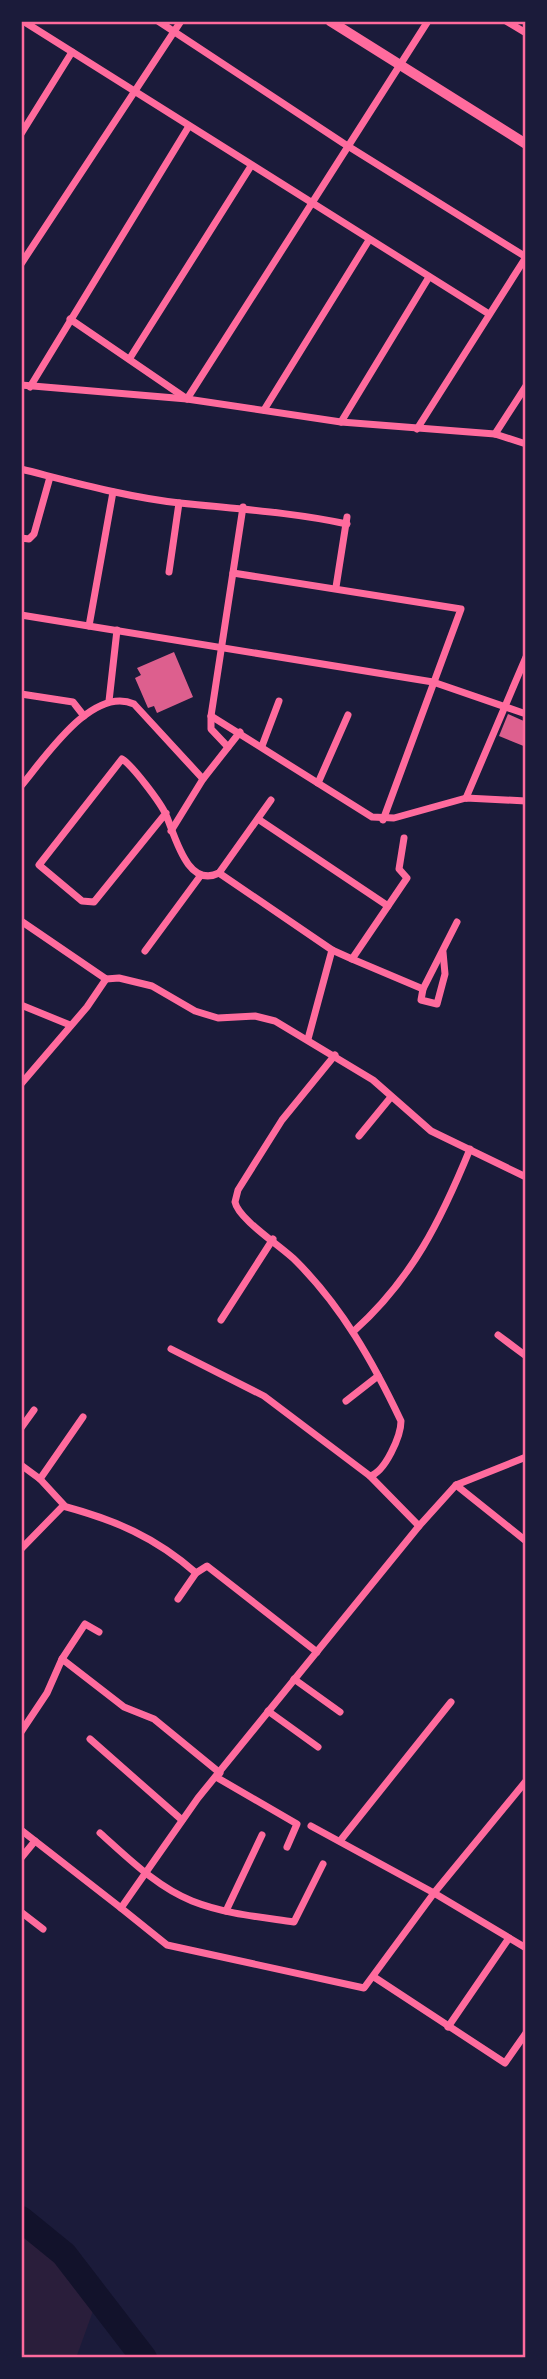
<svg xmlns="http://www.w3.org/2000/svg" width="547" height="2379" font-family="Montserrat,sans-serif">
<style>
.green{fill:#2a1e3b}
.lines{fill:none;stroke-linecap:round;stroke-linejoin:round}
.river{stroke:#12122b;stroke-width:26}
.building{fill:#dd5f8e}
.minor{stroke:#ff6b9d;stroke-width:7}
.tertiary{stroke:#ff6b9d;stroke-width:10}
.neatline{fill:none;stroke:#ff6b9d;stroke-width:2.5}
</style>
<rect width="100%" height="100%" fill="#1b1b3a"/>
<!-- green -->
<polygon class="green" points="21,2213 101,2289 76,2358 21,2358"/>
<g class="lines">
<!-- river -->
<polyline class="river" points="21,2219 64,2254 144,2358"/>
</g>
<!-- building -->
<g class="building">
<polygon points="174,652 193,697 157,713 154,706 148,708 135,678 141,675 137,668"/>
<polygon points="508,714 526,722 526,747 499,736"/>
</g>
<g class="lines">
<!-- minor -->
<g class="minor">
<polyline points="23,21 489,314"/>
<polyline points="158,21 343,143 526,257"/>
<polyline points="506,21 526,33"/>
<polyline points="21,134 72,52"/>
<polyline points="21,264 181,21"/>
<polyline points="70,319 187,399 428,21"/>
<polyline points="130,358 251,166"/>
<polyline points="21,385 187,399 341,422 495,434 526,444"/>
<polyline points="30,387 189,126"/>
<polyline points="264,410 369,240"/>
<polyline points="341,422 429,277"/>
<polyline points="417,429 526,257"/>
<polyline points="495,434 526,386"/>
<path d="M21,469c52,13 105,28 159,34 56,6 111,9 167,21"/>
<polyline points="21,538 29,539 34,534 50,477"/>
<polyline points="169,572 179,503"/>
<polyline points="233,573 461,609 383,820"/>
<polyline points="336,587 347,517"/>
<polyline points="21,615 433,682 526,714"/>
<polyline points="89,626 113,492"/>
<polyline points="21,694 73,702 84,716"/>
<polyline points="109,701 117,630"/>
<polyline points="211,716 372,817 394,818 466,798 526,801"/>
<polyline points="262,746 279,701"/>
<polyline points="228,747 211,729 211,716 243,507"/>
<polyline points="318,783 348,715"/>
<path d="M21,786c23,-27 71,-101 113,-82l69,75"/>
<polyline points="466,798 526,657"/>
<path d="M166,813l-72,89 -12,-1 -43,-36 83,-106c10,6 39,44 44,56 9,20 21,74 53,58l52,-73"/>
<polyline points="258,819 388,906"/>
<polyline points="171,831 203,779 240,732"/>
<polyline points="219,873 332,950 352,959 407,878 399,869 404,838"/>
<polyline points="21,921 106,979 119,978 152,986 195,1011 218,1018 255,1016 275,1021 373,1080 431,1131 526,1177"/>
<polyline points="145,951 201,875"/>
<polyline points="352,959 423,989 457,922"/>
<polyline points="423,989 421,1000 437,1004 445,974 443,952"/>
<polyline points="21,1005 70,1025"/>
<polyline points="308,1039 332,950"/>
<polyline points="21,1084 87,1007 106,979"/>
<polyline points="359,1136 391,1097"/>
<polyline points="221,1320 273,1239"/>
<path d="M354,1331c58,-52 87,-111 116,-182"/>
<polyline points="498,1335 526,1356"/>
<path d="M171,1349l93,47 106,80c15,-4 31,-40 31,-55 -28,-59 -59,-114 -105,-160 -14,-14 -58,-42 -61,-59l3,-12 44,-70 53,-65"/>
<polyline points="346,1401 378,1376"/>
<polyline points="21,1428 34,1410"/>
<polyline points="526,1457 456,1485 419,1526 198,1798 121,1908 167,1945 364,1988 434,1893 526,1781"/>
<polyline points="21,1465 40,1479 64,1505 21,1549"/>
<polyline points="370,1476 419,1526"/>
<polyline points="40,1479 83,1417"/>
<polyline points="456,1485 526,1541"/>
<path d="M63,1506c52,14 92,31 133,67"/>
<polyline points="178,1599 196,1573 207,1566 317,1652"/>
<polyline points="62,1659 85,1624 99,1632"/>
<polyline points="294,1679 340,1712"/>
<polyline points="268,1711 318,1747"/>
<polyline points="21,1732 47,1693 62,1659 124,1707 154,1719 220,1773"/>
<polyline points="90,1739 182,1820"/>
<polyline points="216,1777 297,1824 287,1847"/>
<polyline points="311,1826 434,1893 526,1948"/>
<polyline points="21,1830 121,1908"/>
<path d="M100,1833c28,25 57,54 92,68 33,13 68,16 102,21l29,-58"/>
<polyline points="340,1841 451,1702"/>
<polyline points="21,1858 35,1841"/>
<polyline points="226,1911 262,1835"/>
<polyline points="21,1912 43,1929"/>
<polyline points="374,1977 505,2063 526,2033"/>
<polyline points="448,2027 509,1938"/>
</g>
<!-- tertiary -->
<polyline class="tertiary" points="330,21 526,144"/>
</g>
<!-- border -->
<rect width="547" height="2379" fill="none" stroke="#1b1b3a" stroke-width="46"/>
<rect x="23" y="23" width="501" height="2333" class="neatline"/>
</svg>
